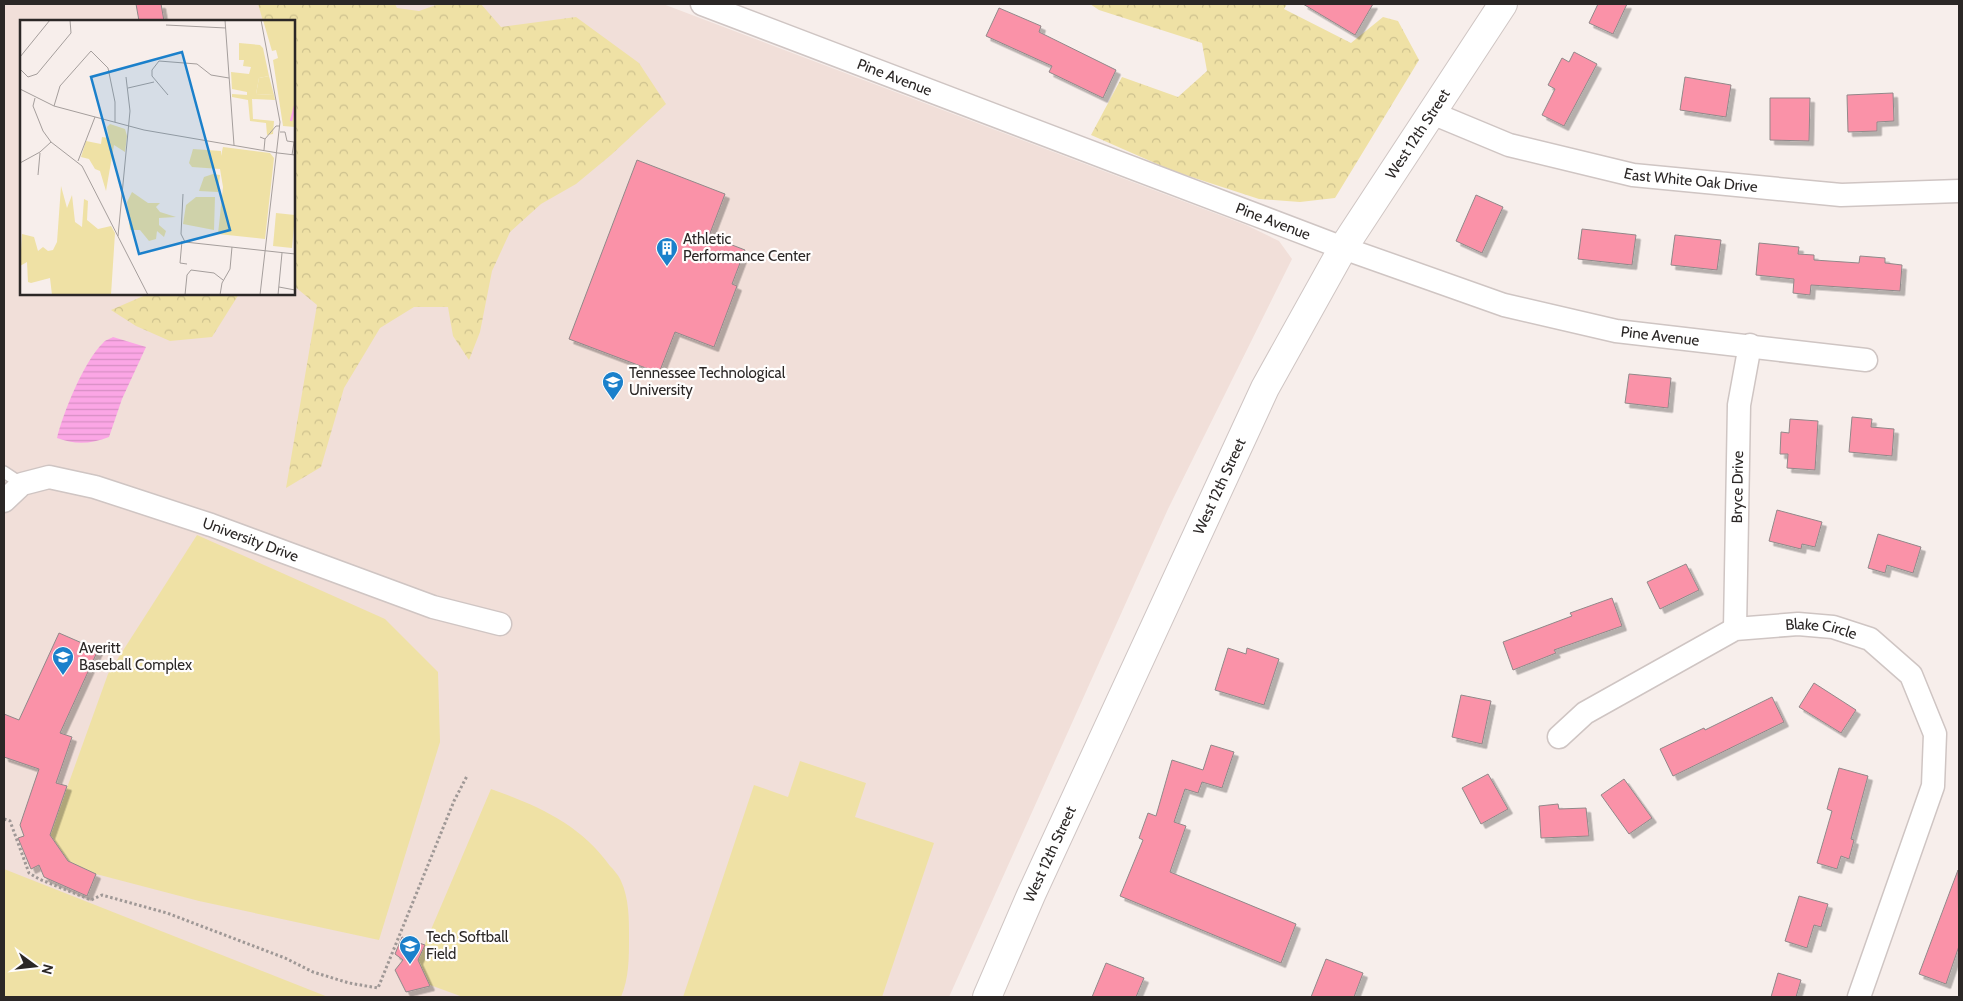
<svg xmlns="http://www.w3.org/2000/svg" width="1963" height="1001" font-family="Cabin,sans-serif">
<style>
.built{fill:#f1dfd9;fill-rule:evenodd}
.green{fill:#efe1a5}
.forest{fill:url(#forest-crowns)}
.water{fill:url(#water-rules)}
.building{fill:#fa92a8;stroke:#918889;filter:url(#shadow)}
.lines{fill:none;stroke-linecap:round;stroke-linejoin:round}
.service-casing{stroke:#cfc5c3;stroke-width:14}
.minor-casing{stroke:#cfc5c3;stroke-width:25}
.secondary-casing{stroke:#cfc5c3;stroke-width:30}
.path{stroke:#9f9896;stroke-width:3;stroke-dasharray:2.5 2.5;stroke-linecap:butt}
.service{stroke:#fff;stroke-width:11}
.minor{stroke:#fff;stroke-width:22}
.secondary{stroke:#fff;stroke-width:28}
.labels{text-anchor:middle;stroke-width:4.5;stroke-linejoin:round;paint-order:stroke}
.street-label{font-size:15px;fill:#2b2726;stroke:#fffdfc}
.poi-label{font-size:15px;fill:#2b2726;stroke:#fffdfc;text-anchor:start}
.inset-river{fill:none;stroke:#fba6e5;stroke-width:2.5}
.inset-road{fill:none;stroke:#a59e9c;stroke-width:1}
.view{fill:#1b80cb;fill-opacity:0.15;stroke:#1b80cb;stroke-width:2.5}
.inset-edge{fill:none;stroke:#2b2726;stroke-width:2.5}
</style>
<defs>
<pattern id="forest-crowns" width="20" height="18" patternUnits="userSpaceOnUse" patternTransform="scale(1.25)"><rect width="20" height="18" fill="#efe1a5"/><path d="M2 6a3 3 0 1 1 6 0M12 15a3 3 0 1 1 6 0" fill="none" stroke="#cdc18e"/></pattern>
<pattern id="water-rules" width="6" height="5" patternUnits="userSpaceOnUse" patternTransform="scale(1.25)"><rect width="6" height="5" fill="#fba6e5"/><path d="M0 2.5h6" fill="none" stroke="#d78fc4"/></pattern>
<filter id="shadow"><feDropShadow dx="4.5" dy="4.5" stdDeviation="0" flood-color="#0004"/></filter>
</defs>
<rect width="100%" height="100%" fill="#f7eeeb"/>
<!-- built -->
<path class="built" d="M4,4h659l583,221 33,16 13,18 -124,250 -219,488h-945zM21,21h273v273h-273z"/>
<!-- green -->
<g class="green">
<polygon points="197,535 385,619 438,672 440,742 379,940 199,901 96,874 68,861 50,835 108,674"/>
<polygon points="800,761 866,783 855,817 934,843 882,997 683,997 754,785 788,797"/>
<path d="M491,789c47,17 89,35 119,77 4,4 9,10 11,15 8,17 8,38 8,56 0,21 0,41 -8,60h-158l-33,-12 -12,-25z"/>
<polygon points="4,869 328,997 4,997"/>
</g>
<!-- forest -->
<g class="forest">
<polygon points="258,4 395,4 397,8 419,11 439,4 481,4 501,27 576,17 639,63 666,104 611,155 576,184 541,204 510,232 492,271 480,332 469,360 453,336 448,307 414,307 380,328 344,388 321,467 286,488 317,305 294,286 294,21 263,21"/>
<polygon points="1090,4 1287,4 1284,9 1351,43 1383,17 1398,21 1419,60 1335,198 1300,202 1259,199 1173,171 1091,135 1122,77 1178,97 1207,71 1202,43 1099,10"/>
<polygon points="148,294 239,294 212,337 170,341 136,326 111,310"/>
</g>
<!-- water -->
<path class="water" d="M113,337l33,10 -24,52 -13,38c-18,7 -34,8 -52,1 6,-25 27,-77 46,-95 2,-3 7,-4 10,-6z"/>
<!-- building -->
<g class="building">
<polygon points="136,4 161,4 164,21 139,21"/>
<polygon points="1303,4 1373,4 1355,35"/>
<polygon points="1598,4 1627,4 1613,34 1589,23"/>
<polygon points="999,8 1041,26 1039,32 1116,70 1103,98 1049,72 1052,66 986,36"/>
<polygon points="1574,52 1597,64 1564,126 1542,115 1555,89 1548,85 1562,58 1569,62"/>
<polygon points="1685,77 1731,85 1726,117 1680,110"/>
<polygon points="1893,93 1894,121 1877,122 1877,131 1848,132 1847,95"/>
<polygon points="1770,98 1810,98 1809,141 1770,140"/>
<polygon points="637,160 725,194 709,236 745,250 732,284 737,286 714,347 675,332 659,373 569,339"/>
<polygon points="1476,195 1503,207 1482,253 1456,241"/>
<polygon points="1582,229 1636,235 1632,265 1578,259"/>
<polygon points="1675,235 1721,240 1717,270 1671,265"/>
<polygon points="1759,243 1799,247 1798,254 1814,255 1814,260 1859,263 1860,256 1885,258 1885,263 1902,265 1900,291 1811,285 1810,295 1793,293 1794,279 1756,275"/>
<polygon points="1629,374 1671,378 1668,408 1625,403"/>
<polygon points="1852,417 1872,419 1871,427 1894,429 1892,456 1849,452"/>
<polygon points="1790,419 1818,421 1815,470 1787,468 1788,454 1780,454 1781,432 1789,433"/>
<polygon points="1777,510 1822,522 1815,547 1802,544 1801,549 1769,541"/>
<polygon points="1878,534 1921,547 1913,573 1887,565 1885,573 1868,568"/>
<polygon points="1686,564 1699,590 1660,609 1647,582"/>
<polygon points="1612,598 1622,626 1554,650 1556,653 1513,670 1503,642 1572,616 1570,613"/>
<polygon points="59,633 98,650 60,733 72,737 56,783 67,786 50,835 68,861 96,874 87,896 44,877 39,865 31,869 18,838 24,836 20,825 39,769 4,757 4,714 19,720"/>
<polygon points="1228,648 1246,654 1247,648 1279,659 1264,705 1215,690"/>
<polygon points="1814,683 1856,710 1841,733 1799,707"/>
<polygon points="1461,695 1491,701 1482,744 1452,737"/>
<polygon points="1772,697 1784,722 1673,776 1660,749 1704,728 1705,730"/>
<polygon points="1211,745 1234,752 1222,788 1202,782 1198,793 1185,789 1174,822 1186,826 1170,872 1296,924 1281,963 1120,896 1143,840 1139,838 1148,813 1156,816 1172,760 1203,770"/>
<polygon points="1839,768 1868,776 1851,839 1854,840 1849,859 1841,856 1837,869 1817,863 1832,811 1827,809"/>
<polygon points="1488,774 1508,809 1481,824 1462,788"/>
<polygon points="1624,779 1652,818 1629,834 1601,795"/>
<polygon points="1558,804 1559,809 1586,808 1589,836 1541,838 1539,806"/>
<polygon points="1958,870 1959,946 1946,984 1919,974"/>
<polygon points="1799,896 1828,904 1821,927 1814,925 1807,948 1785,941"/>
<polygon points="402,937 425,945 418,960 430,986 406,992 395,970 403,960 395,954"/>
<polygon points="1326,959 1363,973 1354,997 1311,997"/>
<polygon points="1106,963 1144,978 1136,997 1092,997"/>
<polygon points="1778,973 1801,980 1796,997 1771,997"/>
</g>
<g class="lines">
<!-- service casing -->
<g class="service-casing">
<polyline id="service" points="4,472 22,484"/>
</g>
<!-- minor casing -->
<g class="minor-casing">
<g id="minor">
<path id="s1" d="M702,4l641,244 161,57 112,26 250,29"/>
<path id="s2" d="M1432,113l77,32 124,30 208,20 118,-4"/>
<path id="s3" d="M4,501l18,-17 27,-7 46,10 116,38 222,82 67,17"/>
<path id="s4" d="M1735,629l4,-224 11,-60"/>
<path id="s5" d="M1559,737l26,-24 150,-84 63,-5 35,3 37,12 41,36 24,59 -2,52 -74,211"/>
</g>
</g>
<!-- secondary casing -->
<g class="secondary-casing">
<g id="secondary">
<path id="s6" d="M987,997l44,-102 234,-507 78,-140 160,-244"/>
</g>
</g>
<!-- path -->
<polyline class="path" points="4,819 10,821 29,873 39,879 91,900 102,895 167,913 285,958 313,972 349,983 378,988 454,801 467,776"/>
<!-- service -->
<use href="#service" class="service"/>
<!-- minor -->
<use href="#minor" class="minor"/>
<!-- secondary -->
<use href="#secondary" class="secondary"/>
</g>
<!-- icons -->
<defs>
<g id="building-pin" transform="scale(1.125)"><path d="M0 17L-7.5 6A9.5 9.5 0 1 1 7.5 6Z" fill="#1b80cb" stroke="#fffdfc"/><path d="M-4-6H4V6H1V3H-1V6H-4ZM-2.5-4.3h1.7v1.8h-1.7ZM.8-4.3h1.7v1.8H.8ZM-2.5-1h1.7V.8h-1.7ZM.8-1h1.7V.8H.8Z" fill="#fff"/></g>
<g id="university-pin" transform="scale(1.125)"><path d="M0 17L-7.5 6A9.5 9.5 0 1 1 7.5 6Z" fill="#1b80cb" stroke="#fffdfc"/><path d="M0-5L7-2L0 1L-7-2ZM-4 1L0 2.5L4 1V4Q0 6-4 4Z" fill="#fff"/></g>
</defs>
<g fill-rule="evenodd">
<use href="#building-pin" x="667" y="248"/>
<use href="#university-pin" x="613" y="382"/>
<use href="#university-pin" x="63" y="657"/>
<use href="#university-pin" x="410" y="946"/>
</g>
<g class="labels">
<!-- street labels -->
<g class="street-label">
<text dy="5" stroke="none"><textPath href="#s1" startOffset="206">Pine Avenue</textPath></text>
<text dy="5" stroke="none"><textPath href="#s6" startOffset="966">West 12th Street</textPath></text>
<text dy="5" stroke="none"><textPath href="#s2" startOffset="269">East White Oak Drive</textPath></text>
<text dy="5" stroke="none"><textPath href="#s1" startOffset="611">Pine Avenue</textPath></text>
<text dy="5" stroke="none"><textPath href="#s1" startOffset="1016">Pine Avenue</textPath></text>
<text dy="5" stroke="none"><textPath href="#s6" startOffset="561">West 12th Street</textPath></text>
<text dy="5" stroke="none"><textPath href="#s4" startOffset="142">Bryce Drive</textPath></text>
<text dy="5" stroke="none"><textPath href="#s3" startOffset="264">University Drive</textPath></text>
<text dy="5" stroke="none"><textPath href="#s5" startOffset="294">Blake Circle</textPath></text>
<text dy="5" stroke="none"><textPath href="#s6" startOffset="156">West 12th Street</textPath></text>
</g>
<!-- poi labels -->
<g class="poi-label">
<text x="683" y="244">Athletic<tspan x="683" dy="17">Performance Center</tspan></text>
<text x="629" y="378">Tennessee Technological<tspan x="629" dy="17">University</tspan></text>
<text x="79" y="653">Averitt<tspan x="79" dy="17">Baseball Complex</tspan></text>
<text x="426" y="942">Tech Softball<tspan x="426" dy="17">Field</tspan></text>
</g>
</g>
<!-- overview -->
<g transform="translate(20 20)">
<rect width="275" height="275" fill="#f7eeeb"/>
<path d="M249,56l5,19 -18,-1 3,-16zM203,127l47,6 4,5 -9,81 -47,-5 5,-47 -3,-18 -28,-2 -3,-4 4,-14 28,2v5zM193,154l7,1 -2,17 -19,-1 5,-14zM176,177h19l-1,33 -31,-6 3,-19zM256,193l19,2 -3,33 -19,-2z" fill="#efe1a5"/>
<path d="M243,0h32v107l-12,-1 -10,-66 5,-2 -2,-8 -4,1zM219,23l21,2 3,3 6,28 -10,2 -3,16 18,1 1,5 -23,-1 1,20 21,2 -1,13 -6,1 -1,-12 -16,-2 -2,-21 -16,-3v-3l15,1v-3l-15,-3 -1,-17 18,2 2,-7 -8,-1 1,-6h-5zM90,104l15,5 2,7 -2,16 -11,-7 -8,46 -6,-20 -5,-2 -6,-10 -8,-2 5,-16 15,3 1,-7 7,1 -2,-11zM41,166l6,22 5,-13 3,27 7,5 2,-28 4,2 -1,19 11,9 13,-3 4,7 -4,62h-59l-2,-17 -19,5 -3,-1 -1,-20 -7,4 2,-32 12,3 4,14 5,-4 5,4 5,-1 4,-8zM112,172l16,11h12l-4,4 4,5 16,5 -17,1v7l7,6 -2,6 -7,-6 -1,8 -7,2 -9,-11h-10l-3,-28z" fill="#efe1a5"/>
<path class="inset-river" d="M271,101l4,-15"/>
<path class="inset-road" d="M205,0l9,125M146,5l60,3M0,37l30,-37M0,49l8,8 9,-3 34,-41 -1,-13M108,68l26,-6M0,69l34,17 90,24 134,23M148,75l-16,-19v-6l7,-9 38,3 14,11 18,3M15,78l-2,8 10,25 8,11 31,24 66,129M34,86l6,-20 31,-35 17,17 7,34v20M260,112h5l2,9 7,1 -2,13M240,117l5,2 -1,11M245,119l11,-13h4M258,133l17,2M58,141l17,-44M0,143l20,-11 11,-10M18,155l2,-22M0,166v44M163,174l-2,40 4,8 110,12M98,216l12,-125 -4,-34M162,221l-2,22 7,1M259,267l16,3M165,275l2,-20 4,-5 23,3 9,7M200,275l2,-12 8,-14 2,-22M240,275l20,-173 -19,-102M258,275l4,-42"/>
<path class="view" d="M162,32l48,178 -91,24 -48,-177z"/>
<rect width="275" height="275" class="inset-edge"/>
</g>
<!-- border -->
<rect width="1963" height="1001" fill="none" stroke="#2b2726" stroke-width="10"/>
<!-- north arrow -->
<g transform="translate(35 966) rotate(105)" stroke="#fffdfc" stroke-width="4" paint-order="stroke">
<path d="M0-4L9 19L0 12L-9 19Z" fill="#2b2726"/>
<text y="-8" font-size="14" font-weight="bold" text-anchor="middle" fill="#2b2726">N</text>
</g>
</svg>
